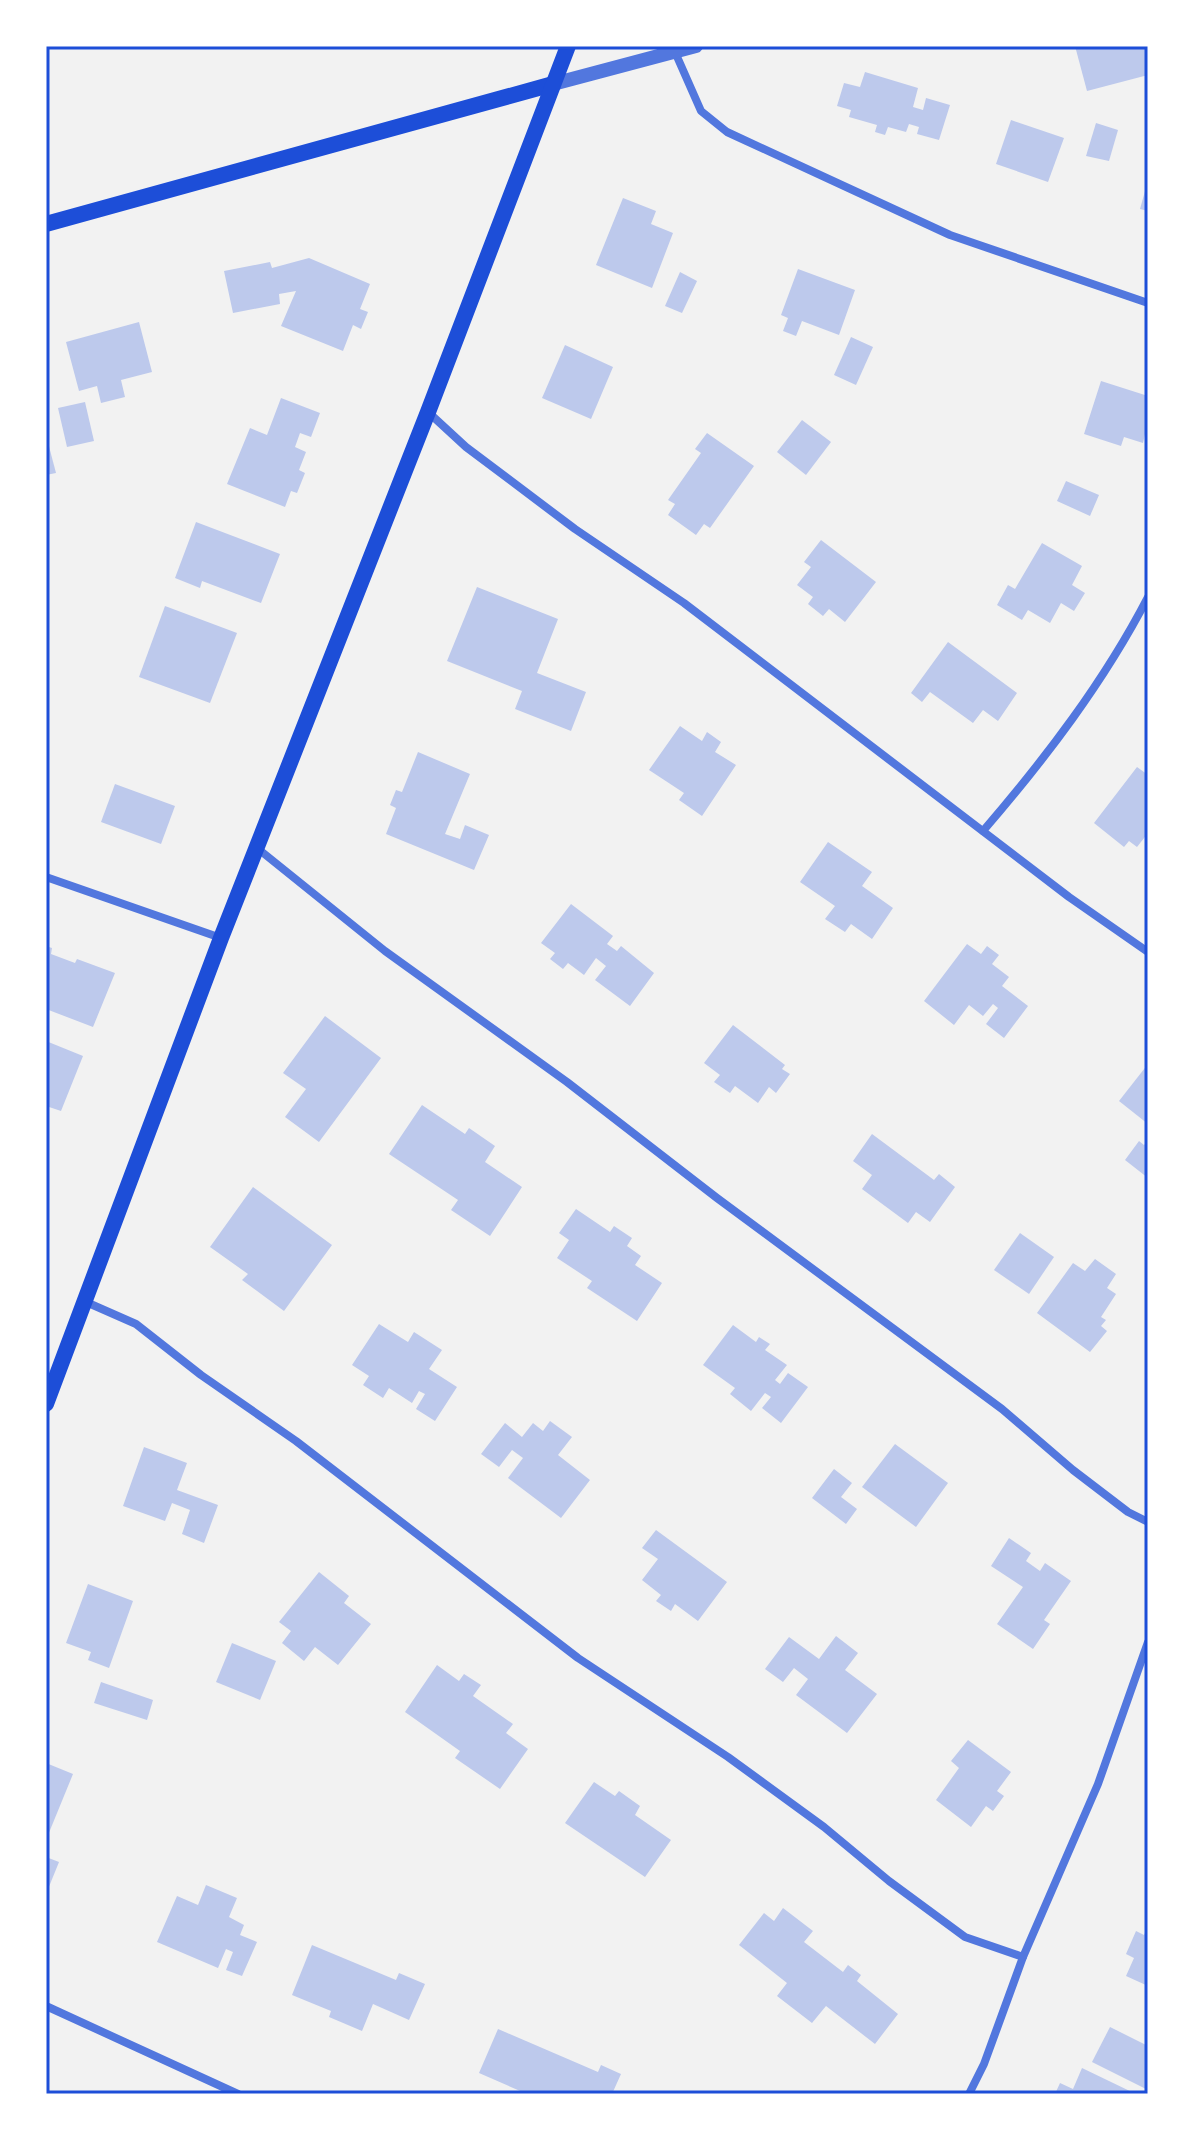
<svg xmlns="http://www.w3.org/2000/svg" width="1194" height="2140" font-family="'Space Grotesk',sans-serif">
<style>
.building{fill:#bdc9ec}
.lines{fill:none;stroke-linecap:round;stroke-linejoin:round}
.minor{stroke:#5277de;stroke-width:8}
.tertiary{stroke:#5277de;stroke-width:14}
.secondary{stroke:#1d4ed8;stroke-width:16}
.neatline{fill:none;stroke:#1d4ed8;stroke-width:3}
</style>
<rect width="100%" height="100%" fill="#f2f2f2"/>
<!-- building -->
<g class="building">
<polygon points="1075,46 1148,46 1148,75 1087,91"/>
<polygon points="865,72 918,88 913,107 923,110 926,98 950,105 939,140 917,134 919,127 909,124 906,132 888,127 885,135 875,132 877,125 849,117 851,110 837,106 844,83 860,87"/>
<polygon points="1011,120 1064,138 1048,182 996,164"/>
<polygon points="1096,123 1118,130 1109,161 1086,156"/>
<polygon points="1147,184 1148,184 1148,211 1140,209"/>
<polygon points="623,198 656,211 651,224 673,233 652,288 596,265"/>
<polygon points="309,258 370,284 360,309 368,312 361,329 353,325 343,351 281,326 296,291 279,294 280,304 233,313 224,271 270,262 272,268"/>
<polygon points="798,269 855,290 839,335 802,321 796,336 783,331 788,318 781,315"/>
<polygon points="680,272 697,281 682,313 665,306"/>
<polygon points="139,322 152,372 121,380 125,397 101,403 97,386 79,391 66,342"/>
<polygon points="851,337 873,347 856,385 834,375"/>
<polygon points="565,345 613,367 591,419 542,398"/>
<polygon points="1101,381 1148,396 1148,435 1145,434 1143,443 1124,437 1121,446 1084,434"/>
<polygon points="281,398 320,413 311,437 300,433 295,447 306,452 299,470 305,473 297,493 291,491 285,507 227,484 250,428 267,435"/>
<polygon points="85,402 94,441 67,447 58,408"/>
<polygon points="802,420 831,442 806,475 777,452"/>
<polygon points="707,433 754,466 710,528 704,524 696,535 668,515 675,504 668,500 701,453 695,449"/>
<polygon points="46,435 56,473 46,475"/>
<polygon points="1066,481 1099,495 1090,516 1057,501"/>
<polygon points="196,522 280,554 261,603 202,581 200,588 175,578"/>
<polygon points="821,540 876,582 845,622 829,609 823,616 808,604 813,597 797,585 811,567 804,562"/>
<polygon points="1042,543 1082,566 1072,585 1085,593 1074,611 1061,603 1050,623 1028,610 1022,620 997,605 1008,585 1015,589"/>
<polygon points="477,587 558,619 537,673 586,692 571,731 515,709 522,691 447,661"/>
<polygon points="165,606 237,633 210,703 139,677"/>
<polygon points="948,642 1017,693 998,721 983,710 973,723 930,692 922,702 911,693"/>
<polygon points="680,726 702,741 707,732 721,742 715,752 736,765 702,816 679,800 684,793 649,770"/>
<polygon points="418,752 470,774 445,834 460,839 465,825 489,835 474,870 386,834 396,808 390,805 396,790 402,792"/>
<polygon points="1137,767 1148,775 1148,833 1137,847 1129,841 1124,847 1094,823"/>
<polygon points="115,784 175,806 161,844 101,822"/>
<polygon points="828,842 872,872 862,886 893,908 872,939 851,924 845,932 825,919 835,906 800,882"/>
<polygon points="571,904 613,936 607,944 617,951 621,946 654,973 630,1006 595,980 606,966 596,958 584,975 568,963 563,969 550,959 555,953 541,943"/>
<polygon points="967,944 981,954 987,946 999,955 992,964 1009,977 1002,986 1028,1006 1004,1038 986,1024 998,1008 993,1004 983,1016 969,1005 954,1025 924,1001"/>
<polygon points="46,946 52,948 51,954 75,963 77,959 115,973 93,1027 46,1009"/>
<polygon points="325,1016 381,1058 319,1142 285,1117 306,1089 283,1073"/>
<polygon points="733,1025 785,1065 782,1069 790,1074 776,1093 769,1087 758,1103 735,1086 730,1093 714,1082 720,1075 704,1063"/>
<polygon points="46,1041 83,1056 61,1111 46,1106"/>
<polygon points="1148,1064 1148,1124 1119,1101"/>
<polygon points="422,1105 465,1134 469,1128 495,1146 485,1162 522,1187 490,1236 451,1210 458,1200 389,1154"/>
<polygon points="872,1134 934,1180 939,1174 955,1187 930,1222 916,1212 908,1223 862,1189 872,1175 853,1161"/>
<polygon points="1139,1141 1144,1145 1148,1141 1148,1178 1125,1160"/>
<polygon points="253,1187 332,1245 284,1311 242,1280 248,1274 210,1247"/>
<polygon points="576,1209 610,1232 614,1226 632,1238 627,1246 641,1256 635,1265 662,1283 637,1321 587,1288 592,1281 557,1258 569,1240 559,1233"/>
<polygon points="1020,1233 1054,1257 1029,1294 994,1270"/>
<polygon points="1095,1259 1116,1274 1107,1288 1116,1294 1101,1317 1106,1320 1101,1326 1107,1331 1090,1352 1037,1313 1073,1263 1085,1271"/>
<polygon points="379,1324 408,1342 414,1332 442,1350 429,1369 457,1387 435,1421 416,1409 425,1394 419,1391 412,1403 389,1388 383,1398 363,1385 369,1376 352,1365"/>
<polygon points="733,1325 756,1342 759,1337 770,1344 765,1350 787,1365 775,1380 780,1384 788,1373 808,1387 781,1423 762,1408 771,1397 765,1393 751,1411 730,1394 735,1388 703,1365"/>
<polygon points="550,1421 572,1437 558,1455 590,1480 561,1518 508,1478 523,1458 512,1450 499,1467 481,1454 505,1423 522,1437 533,1423 543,1431"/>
<polygon points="895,1444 948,1483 916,1527 862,1487"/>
<polygon points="144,1447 187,1463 177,1490 218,1505 204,1543 182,1534 190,1510 172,1503 165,1521 123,1506"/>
<polygon points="834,1469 852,1483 841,1497 857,1509 846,1524 812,1498"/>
<polygon points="656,1530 727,1582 698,1621 675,1604 671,1611 656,1601 661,1595 642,1580 658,1559 642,1548"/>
<polygon points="1009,1538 1031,1553 1026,1561 1040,1571 1045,1563 1071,1581 1044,1620 1050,1624 1033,1649 997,1624 1023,1587 991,1566"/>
<polygon points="319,1572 349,1596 344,1603 371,1624 338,1665 315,1647 304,1661 282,1643 291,1631 279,1622"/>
<polygon points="88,1584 133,1601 109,1668 88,1660 91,1652 66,1643"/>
<polygon points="836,1636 858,1653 845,1670 877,1694 847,1733 796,1695 808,1679 794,1668 783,1682 765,1669 789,1637 819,1659"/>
<polygon points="232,1643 276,1661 260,1700 216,1682"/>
<polygon points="437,1665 459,1681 464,1674 481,1685 473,1696 513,1724 506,1733 528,1749 500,1789 455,1758 460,1751 405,1712"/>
<polygon points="101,1682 153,1700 147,1720 94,1703"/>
<polygon points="968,1740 1011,1772 997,1791 1004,1796 993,1811 986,1806 971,1827 936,1800 959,1768 951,1761"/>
<polygon points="46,1763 73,1774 46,1840"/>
<polygon points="594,1782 615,1796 619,1791 640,1806 635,1815 671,1840 645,1877 565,1823"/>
<polygon points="46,1857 59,1862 46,1894"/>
<polygon points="206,1885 237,1898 229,1917 244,1925 240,1935 257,1942 242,1976 226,1970 233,1952 226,1949 218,1968 157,1942 177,1896 198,1905"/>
<polygon points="783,1908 813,1931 804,1942 843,1972 848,1965 861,1975 857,1981 898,2014 875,2044 826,2006 812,2023 777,1996 787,1983 739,1945 764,1913 774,1921"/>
<polygon points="1148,1927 1148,1986 1126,1976 1134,1958 1126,1954 1136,1931 1144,1935"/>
<polygon points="312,1945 396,1980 399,1973 425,1984 409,2020 373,2004 362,2031 329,2017 331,2011 292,1995"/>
<polygon points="1110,2027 1148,2046 1148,2090 1092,2062"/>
<polygon points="498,2029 598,2072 601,2065 621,2074 612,2094 527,2094 479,2073"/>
<polygon points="1082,2068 1136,2094 1055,2094 1060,2083 1073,2089"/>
</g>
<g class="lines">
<!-- minor -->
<g class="minor">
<polyline points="675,52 701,111 727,132 950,235 1148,303"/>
<polyline points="428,412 466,447 575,529 684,603 1069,897 1148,952"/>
<path d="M983,831c62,-72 121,-149 165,-234"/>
<polyline points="257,848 385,951 567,1082 717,1198 1002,1409 1073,1470 1128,1512 1148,1522"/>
<polyline points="46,877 221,938"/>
<polyline points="86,1302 136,1324 201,1375 296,1441 578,1658 728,1757 824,1827 889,1881 965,1937 1023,1957"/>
<polyline points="46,2006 238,2094"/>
<polyline points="969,2094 984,2064 1023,1957 1098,1784 1148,1642"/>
</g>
<!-- tertiary -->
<polyline class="tertiary" points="553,84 696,46"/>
<!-- secondary -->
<g class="secondary">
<polyline points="46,224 553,84"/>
<polyline points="46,1404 221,938 428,412 568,46"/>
</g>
</g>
<!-- border -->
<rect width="1194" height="2140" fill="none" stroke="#ffffff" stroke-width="96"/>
<rect x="48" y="48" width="1098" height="2044" class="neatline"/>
</svg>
